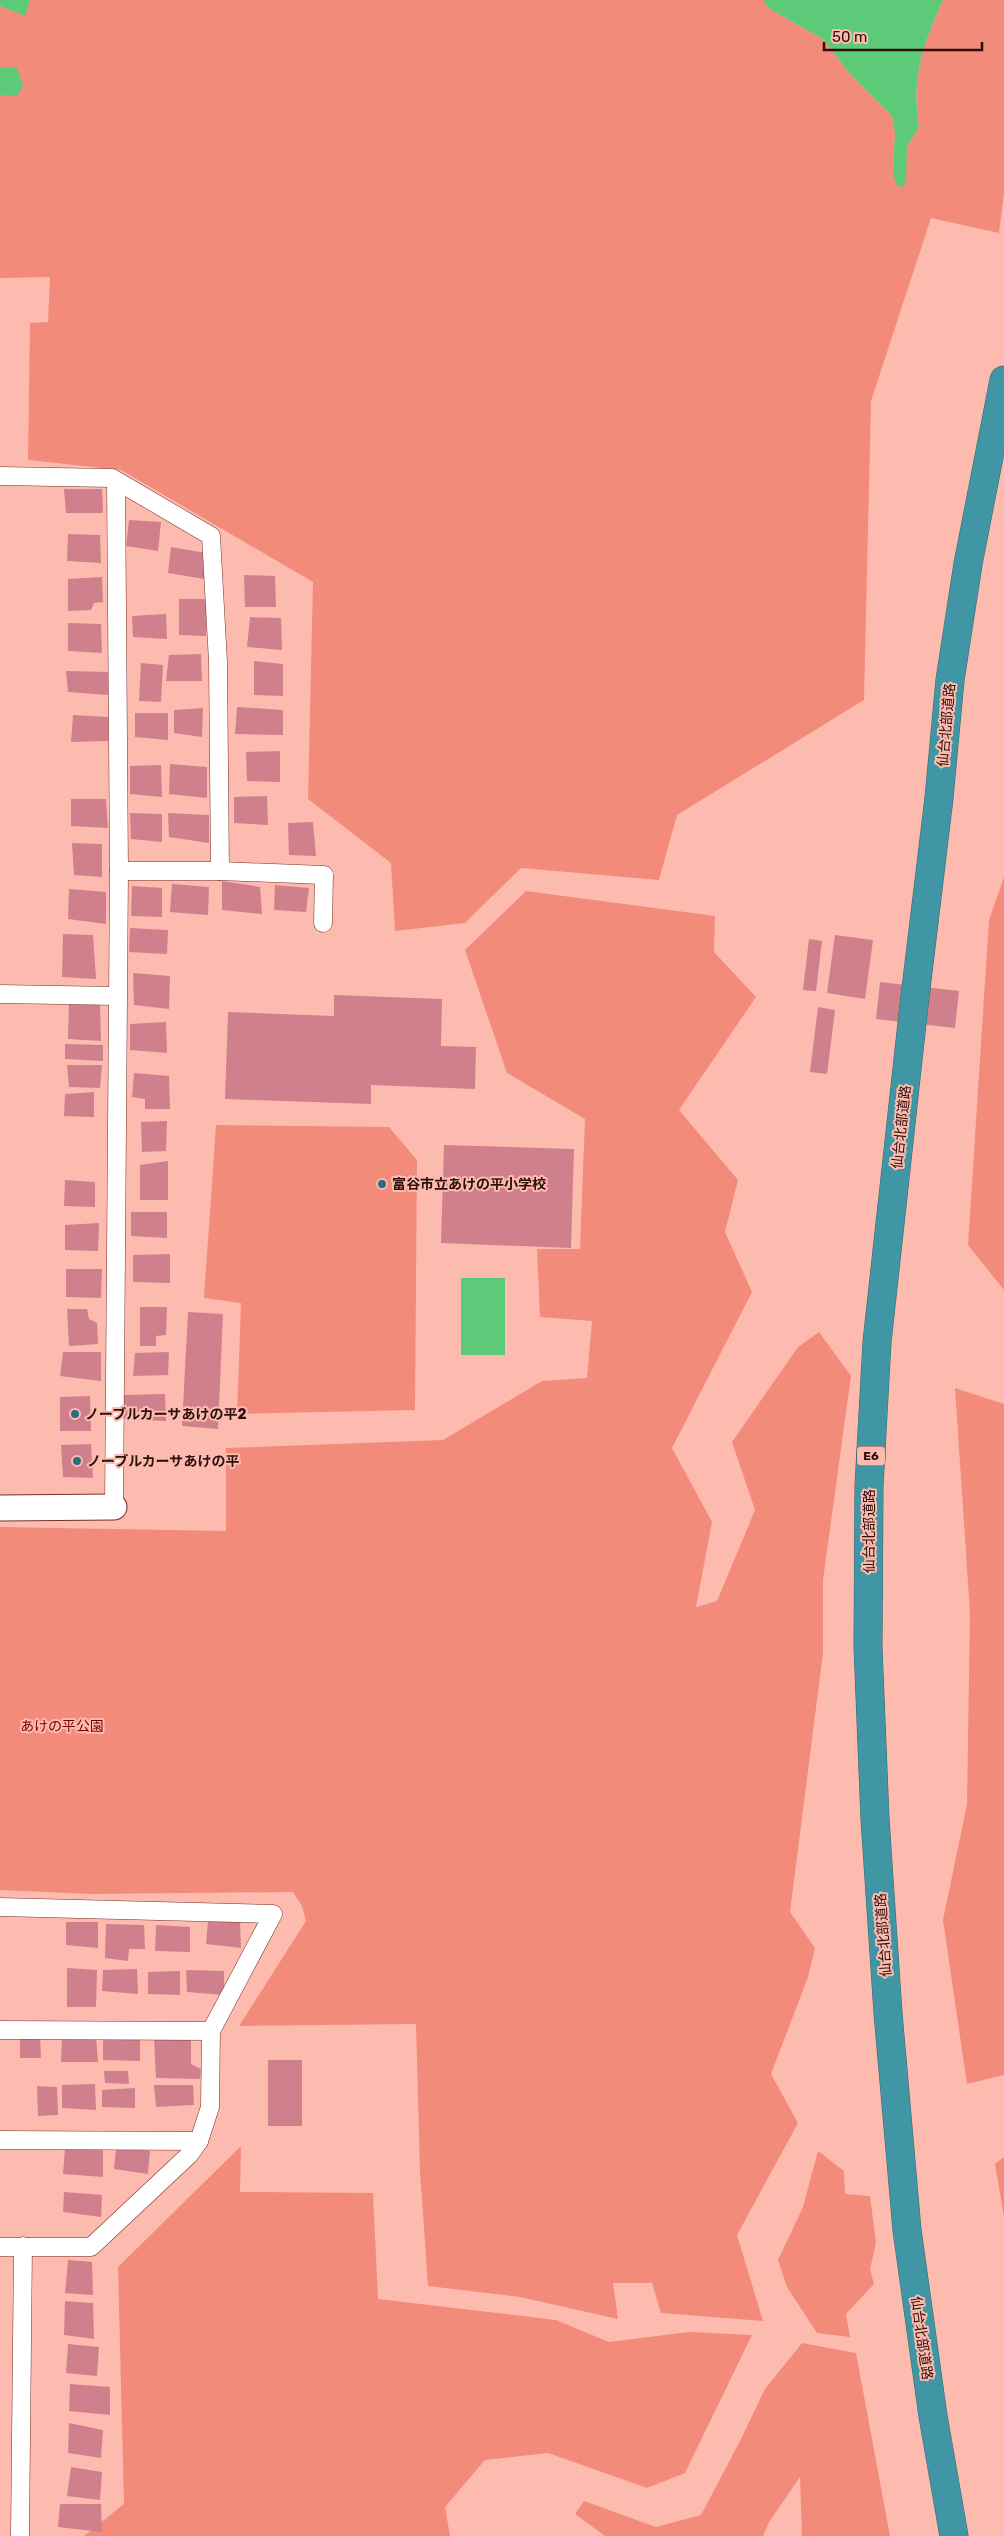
<svg xmlns="http://www.w3.org/2000/svg" width="1004" height="2536" font-family="Rubik,'Noto Sans JP',sans-serif">
<style>
.green{fill:#f38b7b}
.water{fill:#5dca79}
.building{fill:#cf808c}
.lines{fill:none;stroke-linecap:round;stroke-linejoin:round}
.street-casing{stroke:#753127;stroke-width:19}
.secondary-casing{stroke:#753127;stroke-width:27}
.highway-casing{stroke:#39676e;stroke-width:29}
.street{stroke:#fff;stroke-width:18}
.secondary{stroke:#fff;stroke-width:25}
.highway{stroke:#4096a4;stroke-width:28}
.poi-dot{fill:#29707c;stroke:#fdbbaf;stroke-width:2}
.labels{text-anchor:middle;stroke-width:4;stroke-linejoin:round;paint-order:stroke}
.shield{fill:#fdbbaf;stroke:#6b433c;stroke-width:1}
.shield-label{font-size:12px;font-weight:bold;fill:#2c0f0b}
.street-label{font-size:14px;fill:#2c0f0b;stroke:#fdbbaf}
.poi-label{font-size:14px;font-weight:bold;fill:#2c0f0b;stroke:#fdbbaf;text-anchor:start}
.park-label{font-size:14px;fill:#760000;stroke:#fdbbaf}
</style>
<rect width="100%" height="100%" fill="#fdbbaf"/>
<!-- green -->
<g class="green">
<path d="M30,0h733l7,9 54,31 26,34 42,42 3,16 -2,42 14,-17v-11l12,-19c-8,-52 4,-81 24,-127h61v193l-5,40 -68,-15 -60,183 -7,299 -187,115 -18,65 -138,-12 -56,55 -70,8 -4,-68 -83,-64 5,-217 -192,-112 -93,-10 2,-137 18,-1 2,-45 -50,1v-272l24,9z"/>
<polygon points="1004,877 1004,1290 968,1245 989,920"/>
<polygon points="526,891 715,916 714,952 756,997 679,1110 738,1180 725,1232 752,1292 672,1448 712,1522 696,1607 717,1601 755,1510 732,1442 798,1347 819,1332 851,1376 823,1580 823,1653 790,1912 815,1948 808,1977 771,2074 798,2123 737,2235 763,2321 661,2313 652,2283 613,2283 618,2319 520,2297 428,2286 420,2172 416,2024 239,2026 306,1921 302,1906 293,1892 91,1894 0,1890 0,1527 226,1531 226,1448 443,1440 542,1381 587,1378 592,1321 540,1317 537,1249 580,1249 585,1119 507,1073 465,950"/>
<polygon points="216,1125 389,1127 417,1160 415,1410 237,1414 241,1303 204,1298"/>
<polygon points="955,1388 1004,1404 1004,2075 967,2084 943,1920 967,1804 970,1613"/>
<polygon points="241,2146 240,2192 373,2193 378,2299 556,2320 609,2342 689,2332 752,2335 685,2473 647,2488 548,2453 485,2460 445,2507 450,2536 84,2536 124,2504 118,2267"/>
<polygon points="818,2151 844,2171 845,2194 870,2196 876,2243 870,2269 874,2284 846,2314 850,2337 817,2333 787,2287 778,2260 803,2207"/>
<polygon points="1004,2157 1004,2217 995,2164"/>
<polygon points="802,2343 856,2353 890,2536 802,2536 800,2477 769,2522 763,2536 605,2536 575,2514 584,2501 656,2527 701,2515 740,2441 765,2389"/>
</g>
<!-- water -->
<g class="water">
<polygon points="0,0 30,0 25,16 0,6"/>
<path d="M763,0h180c-20,46 -32,75 -24,127l-12,19 -1,33 -3,9 -6,-3 -4,-11 2,-42 -3,-16 -42,-42 -26,-34 -54,-31z"/>
<polygon points="0,67 17,68 23,86 17,96 0,95"/>
<rect x="461" y="1278" width="44" height="77"/>
</g>
<!-- building -->
<g class="building">
<polygon points="64,489 102,489 103,513 66,513"/>
<polygon points="129,520 161,522 158,551 126,546"/>
<polygon points="68,534 100,535 101,563 67,561"/>
<polygon points="171,547 206,553 204,579 168,573"/>
<polygon points="244,575 275,576 276,607 245,607"/>
<polygon points="102,577 103,602 94,603 91,610 68,611 68,579"/>
<polygon points="179,599 207,599 206,636 179,635"/>
<polygon points="166,614 167,639 133,637 132,616"/>
<polygon points="250,617 281,618 282,650 247,647"/>
<polygon points="68,623 101,624 102,653 68,651"/>
<polygon points="201,654 202,681 166,681 169,655"/>
<polygon points="254,661 283,664 283,696 254,695"/>
<polygon points="141,663 163,665 161,702 139,701"/>
<polygon points="66,671 109,672 108,695 68,692"/>
<polygon points="237,707 283,710 283,735 235,734"/>
<polygon points="203,708 202,737 174,733 174,710"/>
<polygon points="135,713 168,713 168,740 135,737"/>
<polygon points="73,715 109,717 108,741 71,742"/>
<polygon points="280,751 280,782 247,781 246,752"/>
<polygon points="170,764 207,767 207,798 169,794"/>
<polygon points="161,765 162,797 130,794 130,766"/>
<polygon points="267,796 268,825 234,823 234,797"/>
<polygon points="71,799 106,799 108,828 71,826"/>
<polygon points="130,813 162,814 162,842 131,839"/>
<polygon points="168,813 209,815 209,843 169,837"/>
<polygon points="313,822 316,856 289,855 288,823"/>
<polygon points="72,843 102,844 102,877 74,875"/>
<polygon points="222,881 260,887 262,914 222,910"/>
<polygon points="172,884 209,887 208,915 170,912"/>
<polygon points="275,885 309,888 306,912 274,910"/>
<polygon points="132,886 162,888 162,917 131,916"/>
<polygon points="69,889 106,892 106,924 68,919"/>
<polygon points="130,928 168,930 167,954 129,952"/>
<polygon points="63,934 93,935 96,979 62,977"/>
<polygon points="835,935 873,940 865,999 827,993"/>
<polygon points="809,939 822,941 816,991 803,990"/>
<polygon points="133,973 170,976 169,1009 134,1005"/>
<polygon points="880,982 959,991 955,1028 876,1019"/>
<polygon points="334,995 442,999 441,1046 476,1047 475,1089 371,1085 371,1104 225,1099 228,1012 334,1016"/>
<polygon points="69,1001 100,1002 101,1041 68,1039"/>
<polygon points="818,1007 835,1010 827,1074 810,1072"/>
<polygon points="166,1022 167,1053 130,1050 130,1024"/>
<polygon points="65,1044 103,1045 103,1061 65,1059"/>
<polygon points="67,1065 102,1065 100,1088 69,1087"/>
<polygon points="134,1073 169,1076 170,1109 145,1109 145,1099 132,1097"/>
<polygon points="94,1092 94,1117 64,1116 65,1094"/>
<polygon points="167,1121 166,1151 142,1152 141,1122"/>
<polygon points="444,1145 574,1149 571,1248 441,1243"/>
<polygon points="168,1161 168,1200 140,1200 140,1165"/>
<polygon points="65,1180 95,1182 95,1207 64,1206"/>
<polygon points="131,1212 167,1212 167,1238 131,1236"/>
<polygon points="99,1223 98,1251 65,1250 65,1225"/>
<polygon points="170,1254 170,1283 133,1282 133,1255"/>
<polygon points="66,1269 102,1269 101,1298 66,1297"/>
<polygon points="140,1307 167,1307 166,1335 156,1336 156,1346 140,1346"/>
<polygon points="67,1309 87,1309 89,1319 97,1323 98,1344 69,1346"/>
<polygon points="188,1312 223,1314 218,1429 182,1426"/>
<polygon points="63,1352 101,1352 101,1381 60,1376"/>
<polygon points="169,1352 168,1375 133,1376 135,1353"/>
<polygon points="165,1394 166,1421 123,1419 123,1395"/>
<polygon points="90,1396 91,1431 60,1431 60,1397"/>
<polygon points="91,1444 93,1478 63,1477 61,1445"/>
<polygon points="208,1921 240,1921 241,1948 206,1944"/>
<polygon points="66,1922 98,1922 98,1948 66,1945"/>
<polygon points="106,1924 144,1925 145,1949 129,1949 128,1961 105,1958"/>
<polygon points="156,1925 190,1927 190,1952 155,1951"/>
<polygon points="67,1968 97,1970 96,2007 67,2007"/>
<polygon points="137,1969 138,1994 102,1991 103,1970"/>
<polygon points="186,1970 224,1971 224,1995 187,1992"/>
<polygon points="180,1971 180,1995 148,1994 148,1972"/>
<polygon points="20,2037 40,2038 41,2058 20,2058"/>
<polygon points="96,2037 98,2062 61,2062 62,2038"/>
<polygon points="154,2038 191,2038 191,2064 201,2069 200,2079 156,2078"/>
<polygon points="103,2039 140,2039 140,2061 103,2060"/>
<rect x="268" y="2060" width="34" height="66"/>
<polygon points="104,2071 128,2071 129,2084 105,2083"/>
<polygon points="95,2084 96,2110 62,2108 62,2085"/>
<polygon points="154,2085 193,2085 194,2105 156,2107"/>
<polygon points="37,2086 57,2087 58,2115 38,2116"/>
<polygon points="135,2088 135,2108 102,2107 102,2090"/>
<polygon points="65,2147 103,2150 103,2177 63,2174"/>
<polygon points="116,2147 150,2151 148,2174 114,2169"/>
<polygon points="64,2192 102,2195 101,2217 63,2212"/>
<polygon points="68,2260 92,2262 93,2295 65,2293"/>
<polygon points="65,2301 93,2303 94,2339 64,2335"/>
<polygon points="68,2344 99,2347 97,2376 66,2373"/>
<polygon points="70,2384 110,2387 110,2415 69,2411"/>
<polygon points="69,2423 103,2430 101,2458 68,2453"/>
<polygon points="71,2467 102,2472 100,2500 67,2496"/>
<polygon points="60,2504 101,2504 102,2532 58,2527"/>
</g>
<g class="lines">
<!-- street casing -->
<g class="street-casing">
<g id="street">
<polyline points="0,476 112,478 211,536 218,662 220,871 119,871"/>
<polyline points="220,871 324,875 323,923"/>
<polyline points="0,994 117,996"/>
<polyline points="114,1507 119,871 116,481"/>
<polyline points="0,1907 273,1914 211,2031 210,2107 199,2141 189,2155 91,2247 0,2247"/>
<polyline points="0,2030 211,2031"/>
<polyline points="0,2140 199,2141"/>
<polyline points="20,2536 23,2246"/>
</g>
</g>
<!-- secondary casing -->
<g class="secondary-casing">
<polyline id="secondary" points="0,1508 114,1507"/>
</g>
<!-- highway casing -->
<g class="highway-casing">
<polyline id="highway" points="954,2536 933,2416 907,2230 888,2013 875,1819 868,1647 869,1486 877,1342 914,1005 939,798 950,680 968,564 1004,380"/>
</g>
<!-- street -->
<use href="#street" class="street"/>
<!-- secondary -->
<use href="#secondary" class="secondary"/>
<!-- highway -->
<use href="#highway" class="highway"/>
</g>
<!-- markers -->
<g class="poi-dot">
<circle cx="382" cy="1184" r="5"/>
<circle cx="75" cy="1414" r="5"/>
<circle cx="77" cy="1461" r="5"/>
</g>
<g class="labels">
<!-- shield labels -->
<rect class="shield" x="857" y="1446.5" width="28" height="19" rx="4"/>
<g class="shield-label">
<text x="871" y="1460">E6</text>
</g>
<!-- street labels -->
<g class="street-label">
<text transform="translate(946 725) rotate(-85)" y="5">仙台北部道路</text>
<text transform="translate(901 1127) rotate(-84)" y="5">仙台北部道路</text>
<text transform="translate(869 1531) rotate(-90)" y="5">仙台北部道路</text>
<text transform="translate(883 1935) rotate(-94)" y="5">仙台北部道路</text>
<text transform="translate(922 2338) rotate(82)" y="5">仙台北部道路</text>
</g>
<!-- poi labels -->
<g class="poi-label">
<text x="392" y="1189">富谷市立あけの平小学校</text>
<text x="85" y="1419">ノーブルカーサあけの平2</text>
<text x="87" y="1466">ノーブルカーサあけの平</text>
</g>
<!-- park labels -->
<g class="park-label">
<text x="62" y="1731">あけの平公園</text>
</g>
</g>
<!-- scale -->
<path d="M824 42v8h158v-8" fill="none" stroke="#2c0f0b" stroke-width="2.5"/>
<text x="832" y="42" font-size="15" fill="#2c0f0b" stroke="#fdbbaf" stroke-width="4" paint-order="stroke">50 m</text>
</svg>
